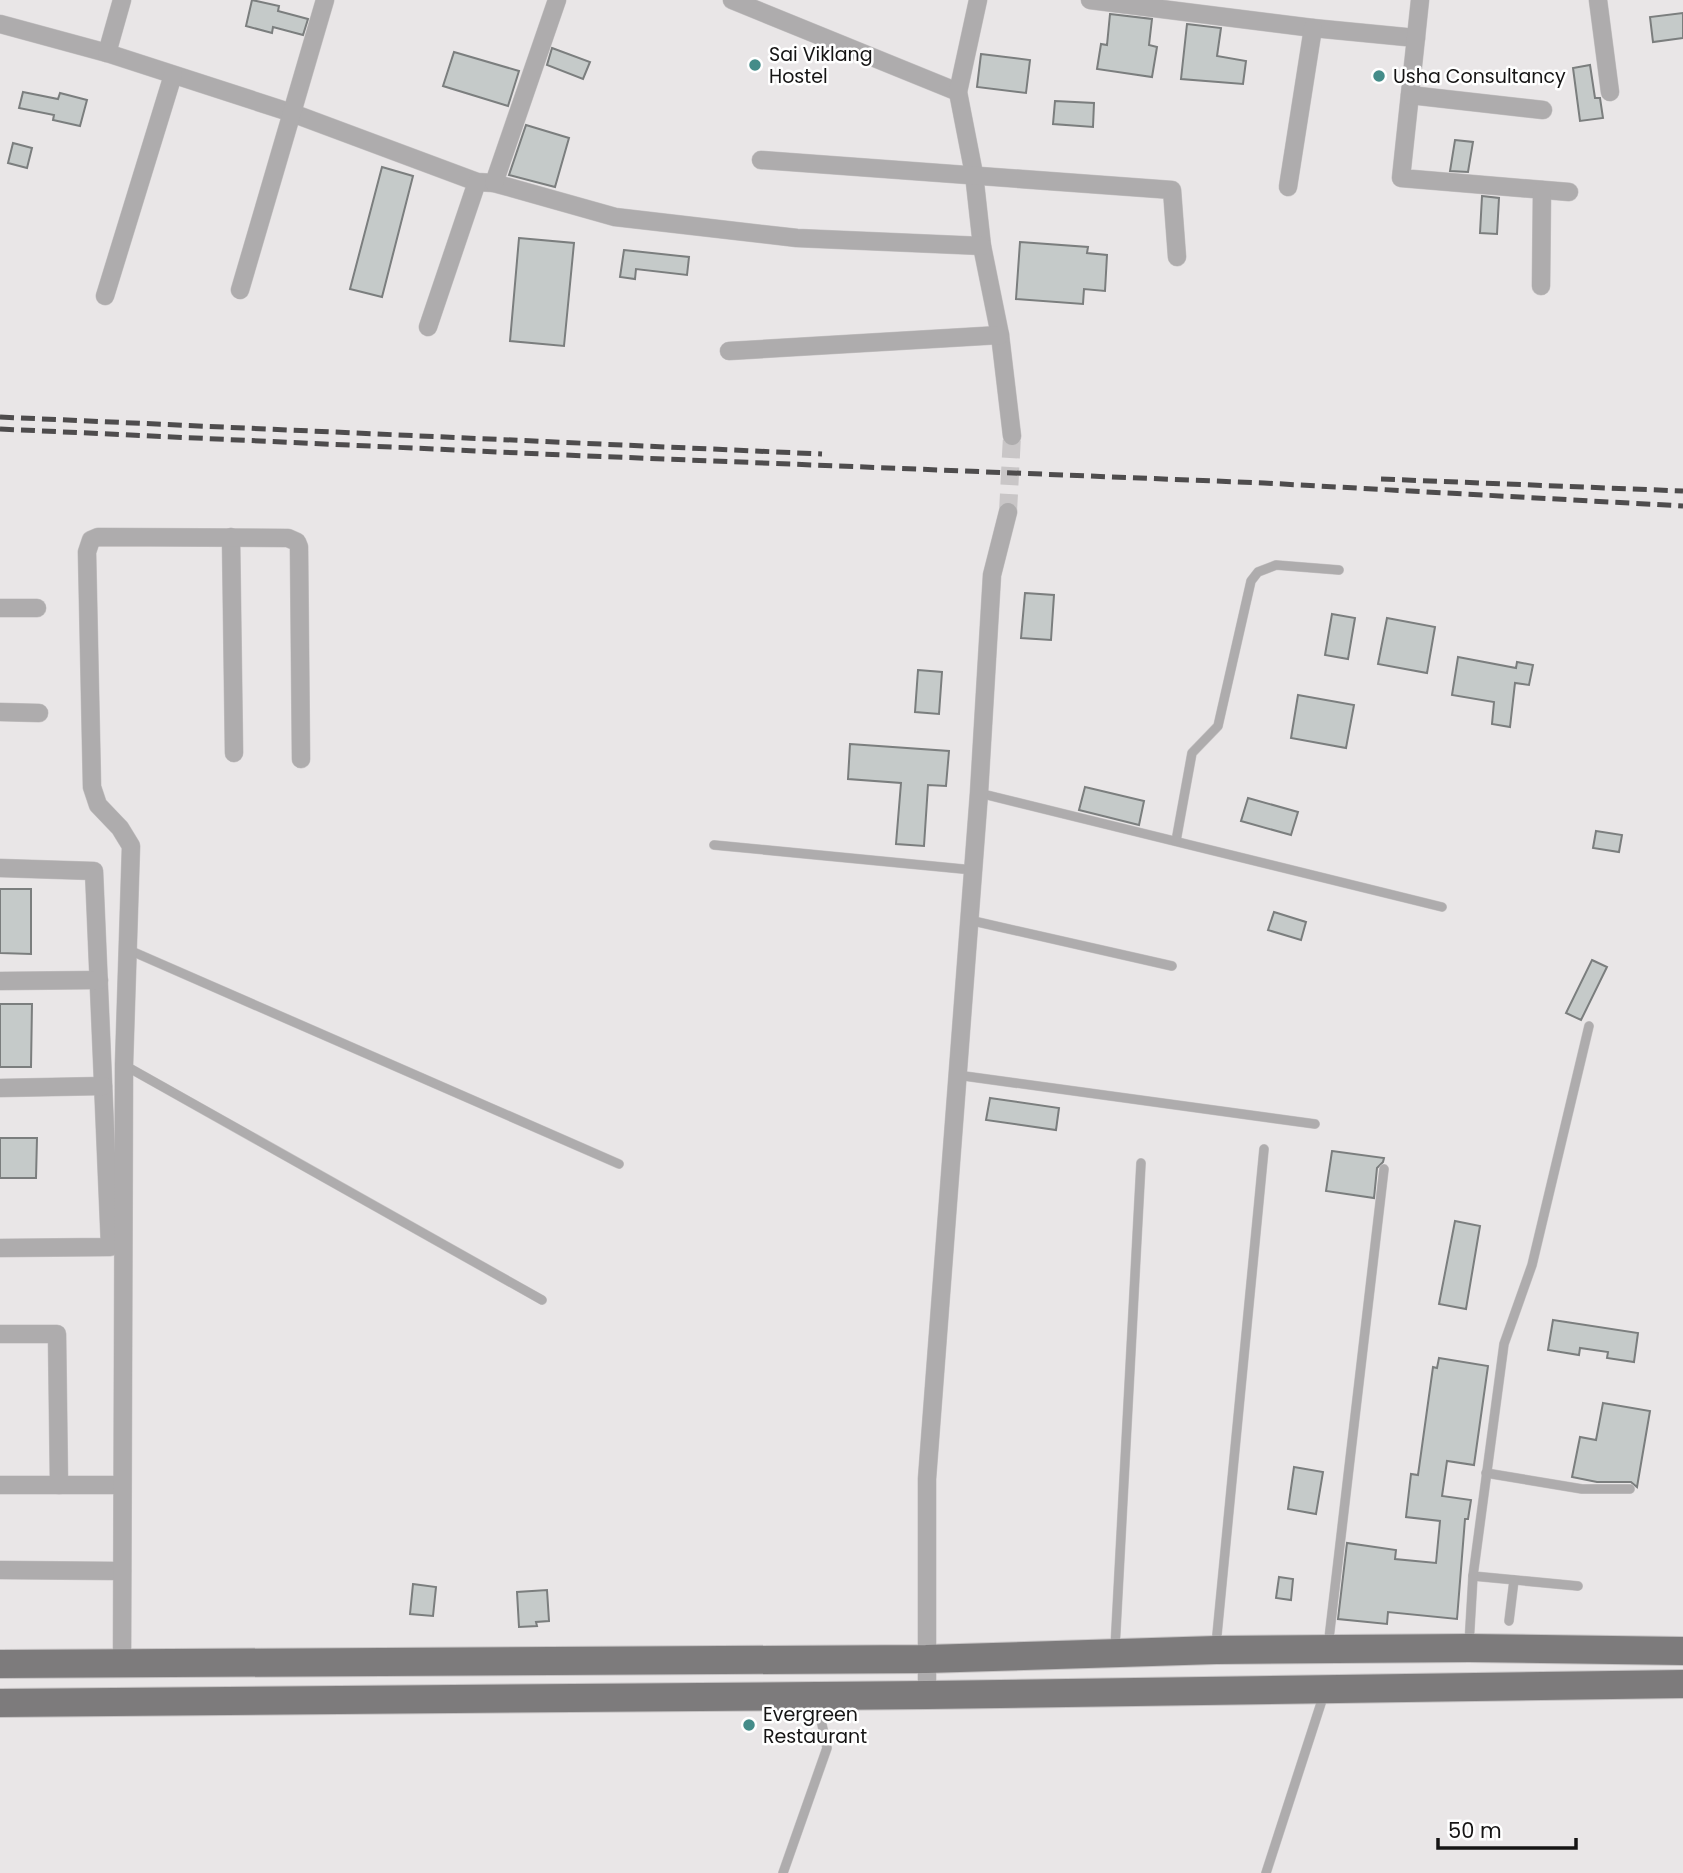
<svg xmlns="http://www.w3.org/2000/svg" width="1683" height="1873" font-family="Poppins,sans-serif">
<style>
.building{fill:#c5cac9;stroke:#7b7e7e;stroke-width:2}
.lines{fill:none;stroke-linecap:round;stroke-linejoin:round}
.minor-tunnel{stroke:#c9c6c7;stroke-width:18;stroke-dasharray:18 9;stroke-linecap:butt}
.service-casing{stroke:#c7c4c5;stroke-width:10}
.minor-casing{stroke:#c7c4c5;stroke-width:19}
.primary-casing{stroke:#c7c4c5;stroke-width:30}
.service{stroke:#aeacad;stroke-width:9}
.minor{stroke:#aeacad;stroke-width:18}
.primary{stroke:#7d7b7c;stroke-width:28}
.rail{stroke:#4e4c4d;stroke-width:5;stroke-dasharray:14 7;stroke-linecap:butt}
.poi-dot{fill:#448c89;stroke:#fff;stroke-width:2.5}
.labels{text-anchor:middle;stroke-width:5;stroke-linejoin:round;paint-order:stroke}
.poi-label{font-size:19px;fill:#151414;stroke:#fff;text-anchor:start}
</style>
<rect width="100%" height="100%" fill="#e9e6e7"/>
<!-- building -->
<g class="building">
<polygon points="252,0 279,6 278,11 308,19 303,35 273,27 272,33 246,26"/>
<polygon points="1683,13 1683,38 1653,42 1650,17"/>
<polygon points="1110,14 1152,19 1149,45 1157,47 1152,77 1097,69 1101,44 1107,45"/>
<polygon points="1187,24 1221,28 1217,56 1246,61 1243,84 1181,79"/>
<polygon points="552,48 590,62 583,79 547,65"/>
<polygon points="454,52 519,71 508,106 443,86"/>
<polygon points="981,54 1030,60 1026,93 977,87"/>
<polygon points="1590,65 1595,98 1600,98 1603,118 1580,121 1573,68"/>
<polygon points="23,92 58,99 60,93 87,100 80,126 53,120 54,115 19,108"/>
<polygon points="1055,101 1094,103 1093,127 1053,124"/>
<polygon points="526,125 569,138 555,187 509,175"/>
<polygon points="1455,140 1473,142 1468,172 1450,171"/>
<polygon points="13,143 32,148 27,168 8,163"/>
<polygon points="382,167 413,176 382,297 350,289"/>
<polygon points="1482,196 1499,198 1497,234 1480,233"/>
<polygon points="519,238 574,243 564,346 510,341"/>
<polygon points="1020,242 1088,247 1087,253 1107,255 1105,291 1084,289 1083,304 1016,299"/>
<polygon points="624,250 689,257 687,275 636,269 635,279 620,277"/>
<polygon points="1025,593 1054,595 1051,640 1021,638"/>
<polygon points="1332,614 1355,618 1348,659 1325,655"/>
<polygon points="1387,618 1435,627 1427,673 1378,664"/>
<polygon points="1458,657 1516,668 1517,662 1533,665 1529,685 1515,683 1510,727 1492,724 1494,702 1452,695"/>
<polygon points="918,670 942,672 939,714 915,712"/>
<polygon points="1298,695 1354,705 1346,748 1291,738"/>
<polygon points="850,744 949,751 946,786 928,785 924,846 896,844 901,783 848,779"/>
<polygon points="1085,787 1144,801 1139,825 1079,810"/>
<polygon points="1248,798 1298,812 1291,835 1241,821"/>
<polygon points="1596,831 1622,835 1619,852 1593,848"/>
<polygon points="0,889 31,889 31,954 0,953"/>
<polygon points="1274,912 1306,922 1301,940 1268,930"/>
<polygon points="1592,960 1607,967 1581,1020 1566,1013"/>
<polygon points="0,1004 32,1004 31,1067 0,1067"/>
<polygon points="990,1098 1059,1108 1056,1130 986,1120"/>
<polygon points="0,1138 37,1138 36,1178 0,1178"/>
<polygon points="1332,1151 1384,1158 1383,1162 1377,1168 1374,1198 1326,1191"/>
<polygon points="1455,1221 1480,1226 1466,1309 1439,1304"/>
<polygon points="1553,1320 1638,1333 1634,1362 1607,1358 1608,1352 1580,1348 1579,1355 1548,1350"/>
<polygon points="1439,1358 1488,1366 1474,1465 1447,1461 1442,1496 1471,1500 1468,1519 1465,1519 1457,1619 1388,1612 1387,1624 1338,1619 1347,1543 1396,1550 1395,1559 1436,1563 1440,1521 1406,1517 1411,1474 1418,1475 1433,1367 1437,1368"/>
<polygon points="1603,1403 1650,1411 1637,1487 1631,1482 1597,1482 1572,1477 1580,1437 1596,1440"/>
<polygon points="1294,1467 1323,1472 1316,1514 1288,1509"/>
<polygon points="1279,1577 1293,1579 1291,1600 1276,1598"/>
<polygon points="413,1584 436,1587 433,1616 410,1614"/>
<polygon points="547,1590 549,1621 536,1622 537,1626 519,1627 517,1592"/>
</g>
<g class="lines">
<!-- minor-tunnel -->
<polyline class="minor-tunnel" points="1008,512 1012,436"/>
<!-- service casing -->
<g class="service-casing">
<g id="service">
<polyline points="979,793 1442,907"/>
<polyline points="1176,841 1192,753 1218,726 1251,581 1258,572 1276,565 1339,570"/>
<polyline points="714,845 973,870"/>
<polyline points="969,920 1172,966"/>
<polyline points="129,950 619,1164"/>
<polyline points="124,1065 542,1300"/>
<polyline points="957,1075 1315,1124"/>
<polyline points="1486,1473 1582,1489 1630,1489"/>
<polyline points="1473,1576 1578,1586"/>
<polyline points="1509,1621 1514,1580"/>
<polyline points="1469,1644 1473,1576 1504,1344 1532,1265 1589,1026"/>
<polyline points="1216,1645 1264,1149"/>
<polyline points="1328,1647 1384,1169"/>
<polyline points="1115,1648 1141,1163"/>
<polyline points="783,1873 827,1748 817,1701"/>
<polyline points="1266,1873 1324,1694"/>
</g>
</g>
<!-- minor casing -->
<g class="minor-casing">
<g id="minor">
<polyline points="732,0 958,92"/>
<polyline points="978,0 958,92 974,174 982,246 1000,335 1012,436"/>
<polyline points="1090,0 1313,28 1416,38"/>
<polyline points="1420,0 1401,178 1569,192"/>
<polyline points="1598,0 1610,92"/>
<polyline points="0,24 107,53 292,113 477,182 494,183 615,217 797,238 982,246"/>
<polyline points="107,53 122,0"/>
<polyline points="1410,95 1543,110"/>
<polyline points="761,160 1172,190 1177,257"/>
<polyline points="494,183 557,0"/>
<polyline points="1288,187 1313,28"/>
<polyline points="1541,286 1542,190"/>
<polyline points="240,290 325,0"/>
<polyline points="105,296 173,75"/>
<polyline points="428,327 477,182"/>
<polyline points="729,351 1000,335"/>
<polyline points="231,537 234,753"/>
<polyline points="0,608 37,608"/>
<polyline points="0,712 39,713"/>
<polyline points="0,868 94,871 110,1247 0,1248"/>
<polyline points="0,981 99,980"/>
<polyline points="0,1088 103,1086"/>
<polyline points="0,1334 57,1334 59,1485"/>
<polyline points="0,1485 122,1485"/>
<polyline points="0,1570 122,1571"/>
<polyline points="122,1665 124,1065 131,846 120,828 98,805 92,787 87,552 91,540 98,537 288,538 297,542 299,547 301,759"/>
<polyline points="927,1695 927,1479 979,793 992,575 1008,512"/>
</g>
</g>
<!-- primary casing -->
<g class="primary-casing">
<g id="primary">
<polyline points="0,1664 926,1659 1216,1650 1469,1648 1683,1651"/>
<polyline points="0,1703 927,1695 1683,1684"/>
</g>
</g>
<!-- service -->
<use href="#service" class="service"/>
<!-- minor -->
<use href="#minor" class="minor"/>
<!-- primary -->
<use href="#primary" class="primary"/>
<!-- rail -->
<g class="rail">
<polyline points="0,417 822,454"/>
<polyline points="0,429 564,455 1264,483 1683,506"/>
<polyline points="1381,479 1683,491"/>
</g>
</g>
<!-- markers -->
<g class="poi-dot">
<circle cx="755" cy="65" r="7"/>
<circle cx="1379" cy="76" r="7"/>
<circle cx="749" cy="1725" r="7"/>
</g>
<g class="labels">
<!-- poi labels -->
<g class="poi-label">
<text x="769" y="61">Sai Viklang<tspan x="769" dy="22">Hostel</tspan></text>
<text x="1393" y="83">Usha Consultancy</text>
<text x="763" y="1721">Evergreen<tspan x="763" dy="22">Restaurant</tspan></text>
</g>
</g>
<!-- scale -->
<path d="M1438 1838v10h138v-10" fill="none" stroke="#151414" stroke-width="3.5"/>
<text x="1448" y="1838" font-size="21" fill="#151414" stroke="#ffffff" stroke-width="5" paint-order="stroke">50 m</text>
</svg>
